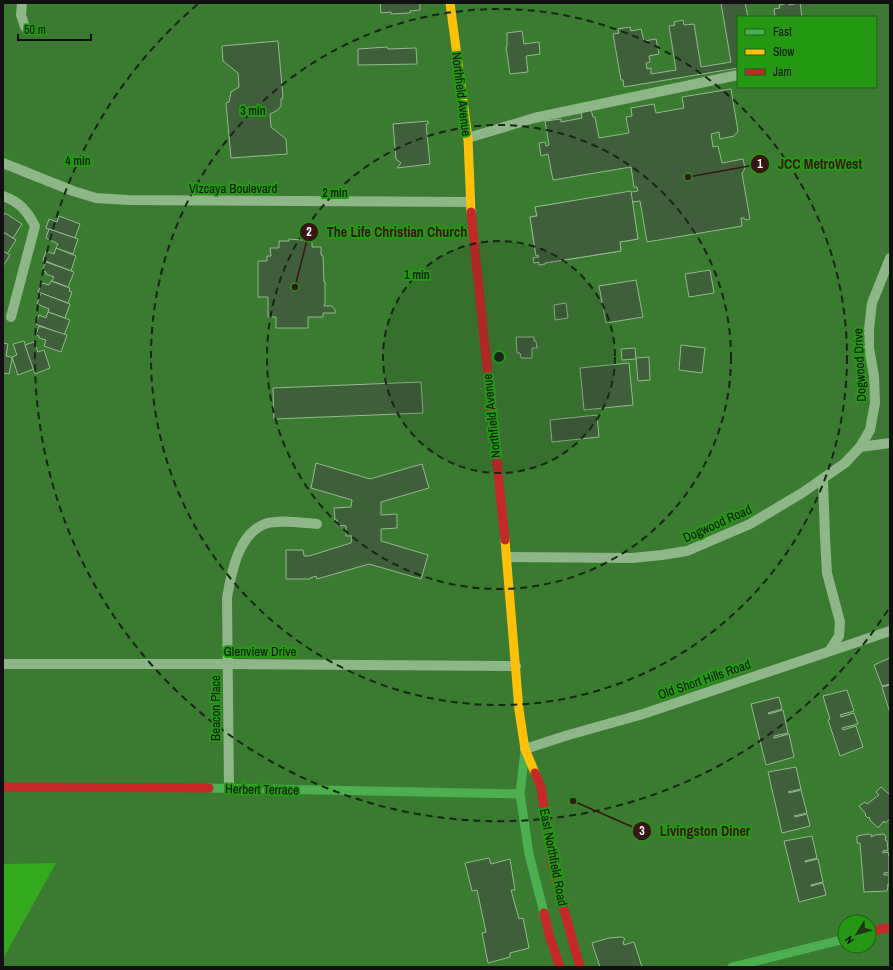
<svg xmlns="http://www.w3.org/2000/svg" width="893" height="970" font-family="'Archivo Narrow',sans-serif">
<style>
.green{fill:#33aa1e}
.building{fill:#3e5f39;stroke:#95b990}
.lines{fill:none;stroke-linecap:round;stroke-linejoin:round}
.street{stroke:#8fb688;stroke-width:10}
.fast{stroke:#4caf50;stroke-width:9}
.slow{stroke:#ffc107;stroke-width:9}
.jam{stroke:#c62828;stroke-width:9}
.ring{fill:none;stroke:#192517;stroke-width:2;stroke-dasharray:7 5}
.labels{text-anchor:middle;stroke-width:4;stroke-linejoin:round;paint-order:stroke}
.street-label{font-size:13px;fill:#111;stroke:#259813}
.centre{fill:#192517;stroke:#259813;stroke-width:2}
.ring-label{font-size:12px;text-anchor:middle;font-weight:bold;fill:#192517;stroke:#259813;stroke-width:4;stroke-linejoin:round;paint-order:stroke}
.leader{fill:none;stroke:#381616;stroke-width:1.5}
.callout-dot{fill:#381616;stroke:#259813;stroke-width:1.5}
.mark-label{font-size:12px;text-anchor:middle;font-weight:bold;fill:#fff}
.callout-label{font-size:14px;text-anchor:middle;font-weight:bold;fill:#381616;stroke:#259813;stroke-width:4;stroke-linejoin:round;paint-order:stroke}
</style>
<rect width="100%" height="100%" fill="#3b7a31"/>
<!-- green -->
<polygon class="green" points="56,863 3,959 3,864"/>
<!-- building -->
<g class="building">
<polygon points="380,3 420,3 420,10 410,11 410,13 391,14 391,12 381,13"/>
<polygon points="721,3 745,3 748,17 738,17 738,68 624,87 623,80 621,80 613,34 619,33 618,29 630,27 631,31 641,29 644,41 656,39 659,54 649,56 650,62 646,63 647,69 651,68 651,74 676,70 669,26 675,25 674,22 683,20 684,25 694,24 701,67 731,62"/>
<polygon points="789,3 789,5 800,3 802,17 775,17 774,9 780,8 779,5"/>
<polygon points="522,31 524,44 539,42 540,54 526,56 528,72 510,74 506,47 507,47 507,33"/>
<polygon points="278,41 283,98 281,99 281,106 278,110 270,114 271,127 286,139 287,154 231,158 226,103 229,102 231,92 239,87 238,73 223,61 222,46"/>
<polygon points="387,47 388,49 416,48 417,64 358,65 358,49"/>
<polygon points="731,89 738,131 734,136 720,139 719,132 711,134 713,147 718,146 722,163 743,159 745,168 742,174 750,219 745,220 744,218 741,218 742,226 647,242 640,201 632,202 638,239 620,242 621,251 545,263 545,264 539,265 539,262 534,263 533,258 539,257 538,255 536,256 530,217 537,216 535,207 638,191 637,187 634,187 631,167 553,180 548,154 541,156 539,143 545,142 546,146 549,145 545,121 561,119 561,122 582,118 581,111 591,110 593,117 595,117 599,138 629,133 626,117 632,116 631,108 654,104 656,113 684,108 682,97"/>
<polygon points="428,121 428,124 426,124 430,164 397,168 401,163 396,159 393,124"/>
<polygon points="631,191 638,239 620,242 621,251 545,263 545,264 539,265 539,262 534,263 533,258 539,257 538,255 536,256 530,217 537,216 535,207"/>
<polygon points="5,213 22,224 13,238 3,232 3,217"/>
<polygon points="59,216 80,224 75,238 46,228 49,219 57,222"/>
<polygon points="49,229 78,239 73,254 56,248 58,244 46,238"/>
<polygon points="3,232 16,240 7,254 3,251"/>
<polygon points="289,239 312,241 312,247 321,247 321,255 323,256 324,282 325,282 325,304 324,305 324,306 332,306 335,310 335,313 323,313 323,317 308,317 308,328 276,328 276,317 268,317 268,297 258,297 258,261 267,261 267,256 271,256 270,248 279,248 279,241 289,241"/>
<polygon points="56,248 76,256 71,271 43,260 46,251 54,254"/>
<polygon points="3,251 10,255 3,266"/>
<polygon points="46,262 74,272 68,287 52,281 54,277 46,274 46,272 42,270"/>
<polygon points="710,270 714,293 689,297 685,274"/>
<polygon points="636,280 643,317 606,323 599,286"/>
<polygon points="51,281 70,288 69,291 72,292 68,303 38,292 42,283 49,285"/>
<polygon points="41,293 70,304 65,318 48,312 49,309 37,304"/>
<polygon points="566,303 568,318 555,320 554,305"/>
<polygon points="48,312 70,320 64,335 36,324 39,315 46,318"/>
<polygon points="39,326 67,335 61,352 44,346 46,340 39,338 39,336 36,335"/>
<polygon points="516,337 534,337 534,341 536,341 537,348 532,348 532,358 521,358 520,353 517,353"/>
<polygon points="24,341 34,369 18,375 12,357 17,355 13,344"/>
<polygon points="34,342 38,352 44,350 50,368 35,374 25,345"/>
<polygon points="3,343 8,344 6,356 11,357 12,359 9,374 3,373"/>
<polygon points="681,345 705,348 702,373 679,370"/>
<polygon points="635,348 636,359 622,360 621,349"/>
<polygon points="649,357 650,380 638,381 636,358"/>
<polygon points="629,363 633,405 584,410 580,368"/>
<polygon points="421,382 423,413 274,419 273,388"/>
<polygon points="597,415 599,437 552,442 550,420"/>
<polygon points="316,463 370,479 422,464 429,488 381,502 381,515 397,514 397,528 381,529 381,541 428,555 421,579 369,564 317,579 316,576 310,578 310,579 286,579 286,550 303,550 304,556 309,556 351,543 352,536 346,536 346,526 337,525 337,520 335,520 334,508 351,507 352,500 311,488"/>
<polygon points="890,658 890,684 882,686 874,665"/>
<polygon points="890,685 890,709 889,710 882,687"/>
<polygon points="847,690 854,711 840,715 841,717 854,713 858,724 842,728 843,730 856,726 863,747 840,756 828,720 830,719 823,696"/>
<polygon points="779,697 782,709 768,713 769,714 783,710 788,733 774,736 774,738 789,734 794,757 766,765 751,704"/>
<polygon points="796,767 801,789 788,792 789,793 801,790 807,813 794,816 795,817 807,814 810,826 782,833 768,772"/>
<polygon points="881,787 890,795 890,819 885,823 884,821 879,827 877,827 870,820 869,817 868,818 865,815 866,814 859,806 865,802 867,804 879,795 876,792"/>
<polygon points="868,834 872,835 871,837 875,835 884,834 886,837 885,840 887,841 888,850 883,851 883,853 888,852 889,857 889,872 884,873 884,875 889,875 889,885 887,885 888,886 887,891 864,892 860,843 857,843 857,836"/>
<polygon points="812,836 817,858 805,861 805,862 818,859 823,882 811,885 811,886 823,883 826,895 799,902 784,841"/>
<polygon points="489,858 491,864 510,859 515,890 511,890 519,919 523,918 529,948 510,953 510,957 488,963 482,933 486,932 477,890 472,891 465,863"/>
<polygon points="622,937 625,939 623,942 624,945 634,942 642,967 600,967 592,943 609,938"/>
</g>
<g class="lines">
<!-- street -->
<g class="street">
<polyline points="22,3 21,15 25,27"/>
<polyline points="468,138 534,118 738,75"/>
<polyline points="3,163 73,191 96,198 128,200 470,202"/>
<path d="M3,196c17,6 24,15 32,30l-24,91"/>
<polyline points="860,447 870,430 875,403 874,376 869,348 869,329 872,303 890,258"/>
<polyline points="823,479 825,537 827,573 840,622 839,636 830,650"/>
<polyline points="507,557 632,558 662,555 687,551 750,524 802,493 845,463 860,447 890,443"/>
<polyline points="3,664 228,664 516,666"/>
<polyline points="525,749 565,736 643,714 890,631"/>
<path d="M229,788l-2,-190c4,-24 11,-64 38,-74 14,-5 37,-1 52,0"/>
</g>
<!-- fast -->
<g class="fast">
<polyline points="525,751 520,794 529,854 544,913"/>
<polyline points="209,788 520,794"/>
<polyline points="732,967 845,939"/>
</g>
<!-- slow -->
<g class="slow">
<polyline points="450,3 468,138 471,212"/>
<polyline points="505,540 519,710 525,749 535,773"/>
</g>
<!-- jam -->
<g class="jam">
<polyline points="471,212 505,540"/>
<polyline points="535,773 541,787 551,857 557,885 580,967"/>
<polyline points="3,787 209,788"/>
<polyline points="544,913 550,938 560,967"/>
<polyline points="869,932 890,927"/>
</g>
</g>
<!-- distance rings -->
<circle cx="499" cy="357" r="116" fill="#192517" fill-opacity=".12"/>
<g class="ring">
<circle cx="499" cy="357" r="116"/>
<circle cx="499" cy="357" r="232"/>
<circle cx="499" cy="357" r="348"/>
<path d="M888 610A464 464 0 1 1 198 4"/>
</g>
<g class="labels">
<!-- street labels -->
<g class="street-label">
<text transform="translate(462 94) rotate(83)" y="5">Northfield Avenue</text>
<text x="233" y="193">Vizcaya Boulevard</text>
<text transform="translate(859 365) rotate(-93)" y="5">Dogwood Drive</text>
<text transform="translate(491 416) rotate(-96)" y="5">Northfield Avenue</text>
<text transform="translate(717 523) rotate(-24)" y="5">Dogwood Road</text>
<text x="260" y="656">Glenview Drive</text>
<text transform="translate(704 679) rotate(-19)" y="5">Old Short Hills Road</text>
<text transform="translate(215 708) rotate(-90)" y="5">Beacon Place</text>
<text transform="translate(262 789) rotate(1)" y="5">Herbert Terrace</text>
<text transform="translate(554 857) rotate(79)" y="5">East Northfield Road</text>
</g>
</g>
<circle cx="499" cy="357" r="6" class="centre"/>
<g class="ring-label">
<text x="253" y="115">3 min</text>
<text x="78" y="165">4 min</text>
<text x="335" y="197">2 min</text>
<text x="417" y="279">1 min</text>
</g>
<!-- callouts -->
<path class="leader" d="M688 177L760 164M295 287L309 232M573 801L642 831"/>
<g class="callout-dot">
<circle cx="688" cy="177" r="4"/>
<circle cx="295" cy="287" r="4"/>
<circle cx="573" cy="801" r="4"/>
<circle cx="760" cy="164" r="10"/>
<circle cx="309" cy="232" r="10"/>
<circle cx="642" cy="831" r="10"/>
</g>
<g class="mark-label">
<text x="760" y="168">1</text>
<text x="309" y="236">2</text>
<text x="642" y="835">3</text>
</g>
<g class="callout-label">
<text x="820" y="169">JCC MetroWest</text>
<text x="397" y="237">The Life Christian Church</text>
<text x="705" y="836">Livingston Diner</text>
</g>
<!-- border -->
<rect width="893" height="970" fill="none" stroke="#111111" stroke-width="8"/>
<!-- legend -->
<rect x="737" y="16" width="140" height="72" fill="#259813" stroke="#1d6212"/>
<rect x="745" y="29" width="20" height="6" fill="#4caf50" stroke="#1d6212"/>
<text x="773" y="36" font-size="12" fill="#111111">Fast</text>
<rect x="745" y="49" width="20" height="6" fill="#ffc107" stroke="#1d6212"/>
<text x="773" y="56" font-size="12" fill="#111111">Slow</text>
<rect x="745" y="69" width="20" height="6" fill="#c62828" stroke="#1d6212"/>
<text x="773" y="76" font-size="12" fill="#111111">Jam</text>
<!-- north arrow -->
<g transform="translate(857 934) rotate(232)"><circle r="19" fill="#259813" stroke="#1d6212"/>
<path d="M0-3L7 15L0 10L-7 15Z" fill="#20361c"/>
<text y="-6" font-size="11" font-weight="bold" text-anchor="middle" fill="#111111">N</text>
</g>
<!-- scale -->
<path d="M18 34v6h73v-6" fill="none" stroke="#111111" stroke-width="2"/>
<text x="24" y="34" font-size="12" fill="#111111" stroke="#259813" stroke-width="3" paint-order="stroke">50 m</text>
</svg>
